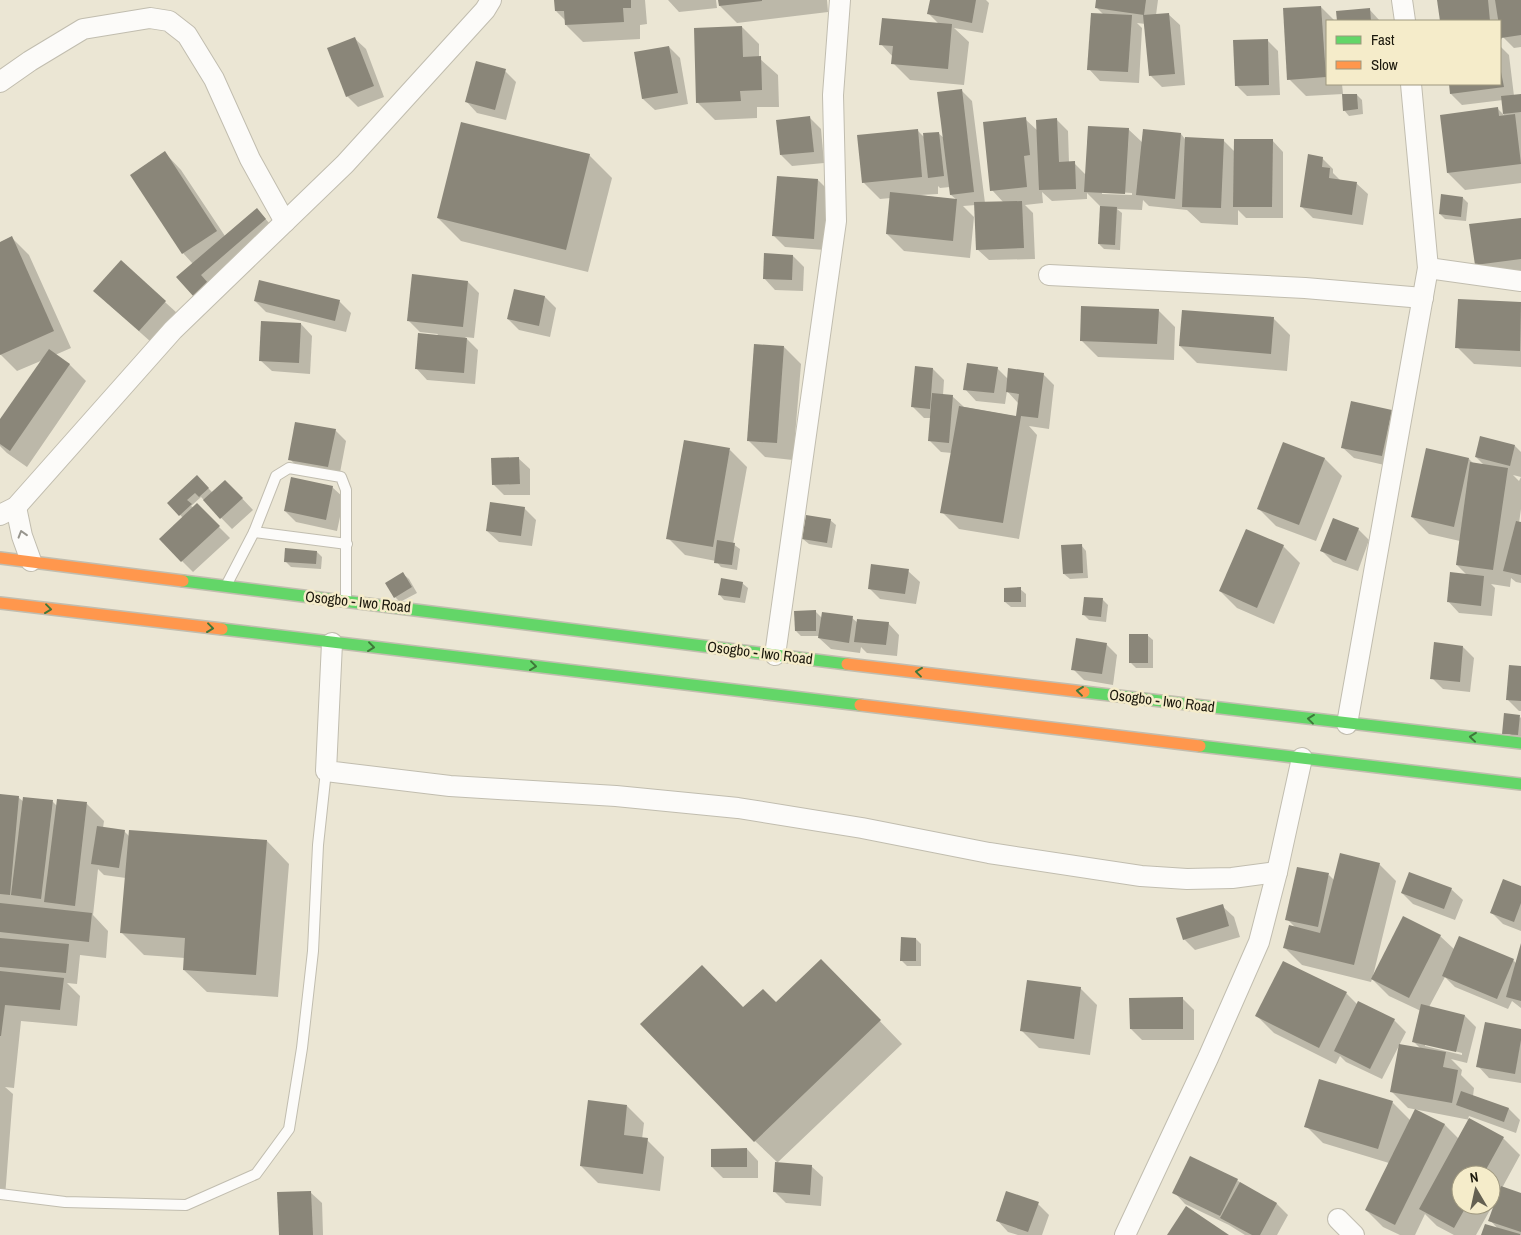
<svg xmlns="http://www.w3.org/2000/svg" width="1521" height="1235" font-family="'Archivo Narrow',sans-serif">
<style>
.shadow{fill:#0003;fill-rule:evenodd}
.building{fill:#8a8679}
.lines{fill:none;stroke-linecap:round;stroke-linejoin:round}
.lane-casing{stroke:#c1bdaf;stroke-width:12}
.street-casing{stroke:#c1bdaf;stroke-width:22}
.fast-casing{stroke:#c1bdaf;stroke-width:14}
.slow-casing{stroke:#c1bdaf;stroke-width:14}
.lane{stroke:#fcfbf9;stroke-width:10}
.street{stroke:#fcfbf9;stroke-width:20}
.fast{stroke:#63d668;stroke-width:11}
.slow{stroke:#ff974d;stroke-width:11}
.oneway{stroke:#97958e}
.oneway2{stroke:#3f773a}
.labels{text-anchor:middle;stroke-width:5;stroke-linejoin:round;paint-order:stroke}
.street-label{font-size:15px;fill:#1b180c;stroke:#f5ecca}
</style>
<rect width="100%" height="100%" fill="#ebe6d4"/>
<!-- shadow -->
<g class="shadow">
<polygon points="555,0 645,0 647,24 640,25 640,39 583,42 566,25 566,21 556,11"/>
<polygon points="668,0 716,0 717,8 679,12"/>
<polygon points="719,0 827,0 828,12 737,23 720,6"/>
<polygon points="931,0 986,0 989,3 983,33 954,28 969,42 964,85 910,80 893,63 893,57 881,44 939,24 929,14"/>
<polygon points="1098,0 1158,0 1156,15 1168,14 1180,25 1185,85 1162,87 1151,76 1146,24 1137,23 1142,28 1139,83 1100,81 1089,69 1104,15 1097,8"/>
<polygon points="1439,0 1521,0 1521,47 1514,48 1502,36 1502,39 1500,40 1500,21 1442,21"/>
<polygon points="1321,7 1335,21 1327,21 1327,84 1342,84 1343,94 1306,96 1289,79"/>
<polygon points="1369,9 1380,21 1338,21 1337,12"/>
<polygon points="742,27 759,44 759,58 778,75 779,107 757,107 757,118 715,120 698,103"/>
<polygon points="354,38 366,49 384,97 358,107 347,96"/>
<polygon points="1267,40 1278,51 1280,95 1247,96 1236,85"/>
<polygon points="1500,46 1509,55 1514,96 1521,95 1521,183 1465,190 1448,173 1498,109 1504,115 1503,100 1462,105 1451,94 1450,84 1500,84"/>
<polygon points="669,47 680,58 688,104 655,110 643,99 635,53"/>
<polygon points="505,71 516,82 506,120 477,113 466,101"/>
<path d="M961,90l11,11 13,102h19l-12,-13 33,-71 13,12 19,-11 11,11 1,32h5l12,12 42,-46 15,14 38,-9 4,5 38,1 12,12 37,-12 11,12v66h-37l-8,-8v15l-37,-2 -14,-13 -38,-4 -6,-6 -1,10 -25,-1 5,4 -2,37 -16,-1 -5,-5 2,-37 -14,-14v6l-35,2 -10,-9 1,11 -18,2 8,8 2,46 -46,1 -12,-11 -1,-44 -13,1 11,11 -4,41 -66,-7 -17,-17 4,-36 -11,1 -17,-17 54,-52 8,8 13,-5 6,5zM938,186l2,2 10,-1 1,8 6,5 -37,-5 18,-1zM1102,191l30,2v2l-30,-1z"/>
<polygon points="1357,95 1362,100 1363,114 1349,116 1344,110"/>
<polygon points="810,118 821,129 824,163 792,166 781,155"/>
<polygon points="165,153 181,170 225,236 257,209 276,231 211,287 177,277 193,264 183,253"/>
<polygon points="589,155 612,178 588,272 461,241 438,218"/>
<polygon points="1322,158 1333,169 1333,173 1341,181 1356,183 1368,194 1363,225 1313,218 1302,207"/>
<polygon points="818,180 829,191 825,250 785,247 774,236"/>
<polygon points="1463,198 1468,203 1466,221 1445,219 1440,214"/>
<polygon points="1521,219 1521,278 1493,281 1476,264"/>
<polygon points="12,238 29,255 71,348 55,355 69,364 86,381 27,467 7,453 0,446 0,422 43,360 17,371 0,354 0,243"/>
<polygon points="793,256 804,267 803,291 775,290 764,278"/>
<polygon points="121,262 177,313 151,342 106,302"/>
<polygon points="468,282 479,293 474,338 465,337 478,350 475,384 427,380 416,368 438,334 420,332 408,320"/>
<polygon points="515,290 545,297 556,308 550,337 519,330 508,319"/>
<polygon points="1459,300 1521,303 1521,367 1474,364 1457,347"/>
<polygon points="255,301 339,301 351,313 346,332 266,312"/>
<polygon points="1158,310 1175,327 1174,360 1098,357 1081,340"/>
<polygon points="1273,318 1290,335 1287,371 1197,363 1180,346"/>
<polygon points="263,322 301,324 312,336 310,374 272,371 260,360"/>
<polygon points="784,347 801,364 793,460 765,457 748,440"/>
<polygon points="997,368 1008,379 1043,374 1054,385 1049,429 1029,426 1037,435 1019,539 959,529 942,512 952,453 941,452 930,441 931,418 924,418 913,407 933,369 944,380 943,395 952,396 964,407 1020,417 1018,403 1007,391 1005,404 976,401 965,389"/>
<polygon points="1391,411 1403,422 1393,467 1354,458 1342,447"/>
<polygon points="335,430 346,441 339,478 301,471 290,459"/>
<polygon points="1284,444 1325,459 1342,476 1316,541 1276,526 1259,509"/>
<path d="M1515,446l6,6v57l-2,14h2v60l-5,-1 -5,-4 -1,9 -19,-3 4,4 -3,28 -33,-3 -11,-12 19,-26 -10,-10 3,-24 -31,-7 -17,-17 57,-58 5,5 11,2 -9,-9zM1513,475l8,2 -2,4z"/>
<polygon points="730,450 747,467 733,544 740,549 737,570 721,567 716,561 685,555 668,538"/>
<polygon points="518,458 530,469 530,495 504,495 493,484"/>
<polygon points="197,477 213,493 236,492 253,510 232,529 201,497 191,506 194,508 197,505 230,538 193,572 160,539 183,518 169,503"/>
<polygon points="332,487 344,498 337,531 296,522 285,511"/>
<polygon points="524,508 536,520 532,546 499,542 487,531"/>
<polygon points="830,520 836,525 832,548 809,544 803,539"/>
<polygon points="1358,529 1369,540 1358,571 1333,562 1322,551"/>
<polygon points="1246,530 1283,546 1300,563 1274,624 1237,608 1220,591"/>
<polygon points="1081,545 1086,551 1088,578 1070,579 1064,574"/>
<polygon points="317,552 322,557 321,569 291,567 285,561"/>
<polygon points="908,571 920,582 916,604 880,599 869,588"/>
<polygon points="403,574 409,579 417,593 400,602 395,597"/>
<polygon points="742,583 748,588 745,603 724,600 719,594"/>
<polygon points="1020,589 1026,594 1026,607 1011,607 1005,602"/>
<polygon points="1102,599 1108,605 1106,622 1089,620 1084,615"/>
<polygon points="816,612 822,618 852,618 858,623 888,623 899,635 897,656 867,653 861,647 860,653 831,649 819,638 820,636 801,636 796,631"/>
<polygon points="1147,635 1153,640 1153,668 1136,668 1130,662"/>
<polygon points="1106,644 1117,655 1113,685 1084,680 1073,669"/>
<polygon points="1463,647 1474,658 1470,692 1443,689 1432,678"/>
<polygon points="1521,667 1521,711 1519,711 1508,700"/>
<polygon points="1520,717 1521,718 1521,740 1508,739"/>
<polygon points="0,796 19,798 24,802 53,802 57,806 58,800 87,804 104,821 103,828 124,831 129,836 267,841 289,864 278,997 207,992 184,970 185,958 144,955 122,933 126,878 104,875 98,869 93,915 108,931 106,958 80,955 77,984 67,983 80,996 77,1026 21,1021 14,1088 5,1087 13,1094 5,1197 0,1197"/>
<path d="M1379,864l17,17 -23,95 67,-40 15,14 58,10 3,3 5,-17v62l-9,-7 -4,8 -53,-22 -10,-10 -16,30 36,9 11,11 -9,36 -16,-4 11,11 -1,5 13,13 -1,8 36,13 11,11 -4,13 -47,-17 -1,3 35,19 17,17 -18,33 19,6v41h-38l16,-5 -9,-10 6,-19h-1l-19,34h-22l-17,-9 -12,-12 -10,21h-15l-17,-8 -17,-17 23,-47 -66,-20 -17,-17 86,-24 19,19 5,-10 29,14 14,14 11,-19 -62,-12 -17,-17 30,-42 -8,-8 8,-30 -32,-15 -17,-17 -1,3 -69,-17 -17,-17 11,-20 -9,-9 42,-44 5,5zM1425,1043l37,10v2l-37,-9zM1461,1175h30v30h-30z"/>
<polygon points="1521,887 1521,931 1503,924 1492,913"/>
<polygon points="1451,889 1463,900 1455,920 1413,904 1402,893"/>
<polygon points="1222,906 1234,917 1240,937 1195,950 1184,939"/>
<polygon points="916,939 921,944 921,966 907,966 901,960"/>
<polygon points="843,983 902,1044 777,1163 811,1166 823,1177 821,1206 786,1203 775,1192 777,1162 755,1141 743,1009 776,1004"/>
<polygon points="1080,988 1097,1005 1090,1055 1039,1048 1022,1031"/>
<polygon points="1346,993 1358,1005 1359,1003 1394,1020 1406,1032 1382,1079 1346,1062 1340,1056 1336,1064 1274,1033 1257,1016"/>
<polygon points="1183,999 1194,1010 1194,1040 1142,1040 1131,1029"/>
<polygon points="1521,1030 1521,1083 1489,1078 1478,1066"/>
<polygon points="627,1106 644,1123 642,1139 647,1140 664,1157 660,1191 598,1183 581,1166"/>
<polygon points="747,1149 758,1161 758,1178 723,1178 712,1167"/>
<polygon points="1237,1180 1242,1184 1277,1204 1288,1215 1277,1235 1245,1235 1229,1225 1185,1204 1174,1192"/>
<polygon points="310,1192 322,1203 323,1235 280,1235"/>
<polygon points="1038,1204 1049,1215 1042,1235 1018,1235 1008,1232 997,1220"/>
</g>
<!-- building -->
<g class="building">
<polygon points="554,0 631,0 631,8 623,8 624,22 565,25 564,11 555,11"/>
<polygon points="718,0 762,0 762,1 719,6"/>
<polygon points="930,0 976,0 972,23 927,14"/>
<polygon points="1096,0 1146,0 1144,15 1095,8"/>
<polygon points="1437,0 1488,0 1490,21 1440,21"/>
<polygon points="1495,0 1521,0 1521,35 1501,38"/>
<polygon points="1321,6 1326,77 1287,80 1283,8"/>
<polygon points="1370,8 1371,21 1337,21 1336,11"/>
<polygon points="1091,13 1132,15 1128,72 1087,70"/>
<polygon points="1169,13 1175,74 1149,76 1143,15"/>
<polygon points="882,18 952,24 948,69 891,64 893,46 879,45"/>
<polygon points="742,26 743,57 761,56 762,90 740,91 741,101 696,103 694,28"/>
<polygon points="355,37 374,86 346,97 327,48"/>
<polygon points="1268,39 1269,85 1235,86 1233,40"/>
<polygon points="669,46 678,93 642,99 634,52"/>
<polygon points="476,61 506,69 495,110 465,102"/>
<polygon points="1500,67 1504,87 1450,94 1449,84 1500,84"/>
<polygon points="962,89 974,192 950,195 937,92"/>
<polygon points="1342,94 1357,94 1358,109 1343,111"/>
<polygon points="1521,94 1521,112 1503,114 1501,96"/>
<polygon points="1498,107 1499,116 1515,114 1521,164 1447,173 1440,115"/>
<polygon points="810,116 814,152 780,155 776,120"/>
<polygon points="1026,117 1030,155 1024,156 1027,187 990,191 983,122"/>
<polygon points="1057,118 1059,162 1075,161 1076,189 1039,190 1036,120"/>
<polygon points="461,122 590,154 566,250 437,218"/>
<polygon points="1088,126 1129,128 1125,194 1084,192"/>
<polygon points="918,129 922,177 862,183 857,135"/>
<polygon points="1143,129 1181,133 1175,199 1136,195"/>
<polygon points="939,132 944,176 928,178 923,133"/>
<polygon points="1185,137 1224,139 1221,208 1182,207"/>
<polygon points="1234,139 1273,139 1272,207 1233,207"/>
<polygon points="165,151 217,231 182,254 130,175"/>
<polygon points="1308,154 1323,157 1322,167 1330,168 1329,178 1357,182 1352,215 1300,207"/>
<polygon points="777,176 818,179 814,239 772,236"/>
<polygon points="890,192 957,199 953,241 886,234"/>
<polygon points="1441,194 1463,197 1461,217 1439,214"/>
<polygon points="1022,201 1024,248 976,250 974,202"/>
<polygon points="1100,206 1117,207 1115,245 1098,244"/>
<polygon points="257,208 266,219 201,275 209,284 194,297 176,277"/>
<polygon points="1521,218 1521,259 1475,265 1469,224"/>
<polygon points="12,236 54,331 0,355 0,242"/>
<polygon points="764,253 793,255 792,280 763,279"/>
<polygon points="121,260 166,301 139,331 93,291"/>
<polygon points="412,274 468,281 463,327 407,321"/>
<polygon points="259,280 340,300 335,321 254,301"/>
<polygon points="514,289 545,296 539,326 507,319"/>
<polygon points="1458,299 1521,302 1520,351 1455,348"/>
<polygon points="1081,306 1159,309 1157,344 1080,341"/>
<polygon points="1182,310 1274,317 1271,354 1179,346"/>
<polygon points="261,321 301,323 299,363 259,361"/>
<polygon points="418,333 467,338 464,373 415,369"/>
<polygon points="754,344 784,346 777,443 747,441"/>
<polygon points="49,349 70,364 10,451 0,444 0,419"/>
<polygon points="967,363 998,367 994,393 963,390"/>
<polygon points="915,366 933,368 930,409 911,407"/>
<polygon points="1008,368 1044,373 1038,418 1021,416 1003,523 940,513 959,406 1016,416 1019,394 1006,392"/>
<polygon points="932,393 953,395 949,443 928,441"/>
<polygon points="1351,401 1392,410 1382,456 1341,448"/>
<polygon points="295,422 336,429 328,467 288,460"/>
<polygon points="1480,436 1515,445 1510,466 1475,457"/>
<polygon points="684,440 730,448 713,547 666,539"/>
<polygon points="1283,442 1325,458 1299,525 1257,509"/>
<polygon points="1426,448 1469,458 1454,527 1411,517"/>
<polygon points="519,457 520,484 492,485 491,458"/>
<polygon points="1470,462 1508,468 1493,570 1456,565"/>
<polygon points="197,475 209,488 199,497 195,493 187,500 192,504 179,516 167,503"/>
<polygon points="291,477 333,486 326,520 284,511"/>
<polygon points="225,480 243,498 220,519 203,500"/>
<polygon points="490,502 525,507 521,536 486,531"/>
<polygon points="197,503 220,526 181,562 159,539"/>
<polygon points="806,515 831,519 827,543 802,539"/>
<polygon points="1333,518 1359,528 1346,561 1320,551"/>
<polygon points="1516,521 1521,522 1521,575 1503,571"/>
<polygon points="1246,529 1284,545 1257,608 1219,591"/>
<polygon points="717,540 735,543 732,565 714,563"/>
<polygon points="1082,544 1083,573 1063,574 1061,545"/>
<polygon points="285,548 317,551 316,564 284,562"/>
<polygon points="871,564 909,569 905,594 868,589"/>
<polygon points="403,572 412,587 394,598 385,583"/>
<polygon points="1450,572 1484,576 1481,606 1447,602"/>
<polygon points="721,578 743,582 740,598 718,595"/>
<polygon points="1021,587 1021,602 1004,602 1004,588"/>
<polygon points="1084,597 1103,598 1101,617 1082,615"/>
<polygon points="816,610 816,631 795,631 794,611"/>
<polygon points="822,612 853,616 849,643 818,638"/>
<polygon points="857,619 889,622 886,645 854,642"/>
<rect x="1129" y="634" width="19" height="29"/>
<polygon points="1076,638 1107,643 1102,674 1071,670"/>
<polygon points="1434,642 1463,646 1460,682 1430,679"/>
<polygon points="1509,665 1521,666 1521,701 1506,700"/>
<polygon points="1504,713 1520,715 1518,735 1502,734"/>
<polygon points="0,794 19,796 10,895 0,894"/>
<polygon points="23,797 53,800 41,899 11,895"/>
<polygon points="57,799 87,802 75,906 44,902"/>
<polygon points="97,826 125,830 119,868 91,864"/>
<polygon points="129,830 267,840 256,975 183,970 185,938 120,933"/>
<polygon points="1340,853 1380,863 1354,965 1283,948 1289,925 1320,933"/>
<polygon points="1297,867 1329,873 1318,927 1285,920"/>
<polygon points="1409,872 1452,888 1444,909 1401,893"/>
<polygon points="1503,879 1521,886 1521,903 1514,922 1490,913"/>
<polygon points="0,903 92,913 89,942 0,932"/>
<polygon points="1223,904 1229,926 1183,940 1176,918"/>
<polygon points="1403,916 1441,935 1409,998 1371,979"/>
<polygon points="1459,936 1514,959 1497,999 1442,976"/>
<polygon points="901,937 916,938 916,961 900,961"/>
<polygon points="0,938 69,944 66,973 0,967"/>
<polygon points="1521,943 1521,1001 1506,997"/>
<polygon points="821,959 881,1020 754,1142 640,1024 702,965 743,1007 763,989 776,1002"/>
<polygon points="1283,961 1347,992 1319,1048 1255,1016"/>
<polygon points="0,971 64,978 60,1010 5,1005 1,1036 0,1036"/>
<polygon points="1027,980 1081,987 1074,1039 1020,1031"/>
<polygon points="1183,997 1183,1029 1130,1029 1129,998"/>
<polygon points="1358,1001 1395,1019 1370,1069 1334,1051"/>
<polygon points="1421,1004 1465,1015 1456,1052 1412,1042"/>
<polygon points="1485,1022 1521,1029 1521,1040 1515,1074 1476,1067"/>
<polygon points="1399,1044 1446,1052 1443,1067 1458,1070 1452,1103 1390,1092"/>
<polygon points="1319,1079 1393,1101 1378,1149 1304,1127"/>
<polygon points="1461,1091 1509,1108 1504,1122 1456,1105"/>
<polygon points="588,1100 627,1105 624,1135 648,1138 643,1174 580,1166"/>
<polygon points="1415,1109 1445,1124 1395,1225 1365,1210"/>
<polygon points="1469,1118 1504,1137 1483,1175 1461,1175 1461,1205 1467,1205 1454,1228 1419,1209"/>
<polygon points="747,1148 747,1167 711,1167 711,1149"/>
<polygon points="1190,1156 1238,1179 1220,1216 1172,1193"/>
<polygon points="775,1162 812,1165 810,1195 773,1192"/>
<polygon points="1240,1182 1277,1203 1260,1235 1252,1235 1220,1218"/>
<polygon points="1501,1186 1521,1193 1521,1232 1488,1221"/>
<polygon points="311,1191 313,1235 279,1235 277,1192"/>
<polygon points="1006,1191 1039,1202 1028,1232 996,1221"/>
<polygon points="1186,1206 1229,1235 1167,1235"/>
<polygon points="1485,1224 1520,1234 1520,1235 1481,1235"/>
</g>
<g class="lines">
<!-- lane casing -->
<g class="lane-casing">
<g id="lane">
<polyline points="254,532 347,544"/>
<polyline points="227,584 254,532 276,476 289,468 341,477 346,490 346,600"/>
<polyline points="0,1194 65,1202 186,1205 256,1174 289,1129 302,1048 313,951 318,845 326,771"/>
</g>
</g>
<!-- street casing -->
<g class="street-casing">
<g id="street">
<polyline points="1402,0 1405,21"/>
<polyline points="0,82 30,61 83,29 150,18 169,21 187,35 214,79 250,159 285,222"/>
<polyline points="1428,268 1521,281"/>
<polyline points="1049,275 1305,288 1423,298"/>
<polyline points="16,507 22,536 31,561"/>
<polyline points="0,515 16,507 173,330 345,164 485,10 491,0"/>
<polyline points="332,643 326,771 450,786 616,796 738,808 862,828 989,853 1141,876 1187,879 1232,878 1277,872"/>
<polyline points="775,655 836,221 833,95 840,0"/>
<polyline points="1347,724 1428,268 1411,84"/>
<polyline points="1338,1219 1354,1235"/>
<polyline points="1125,1235 1208,1058 1259,942 1277,872 1302,758"/>
</g>
</g>
<!-- fast casing -->
<g class="fast-casing">
<g id="fast">
<polyline points="183,581 847,664"/>
<polyline points="222,629 860,705"/>
<polyline points="1084,692 1521,743"/>
<polyline points="1200,746 1521,784"/>
</g>
</g>
<!-- slow casing -->
<g class="slow-casing">
<g id="slow">
<polyline points="0,558 183,581"/>
<polyline points="0,603 222,629"/>
<polyline points="847,664 1084,692"/>
<polyline points="860,705 1200,746"/>
</g>
</g>
<!-- lane -->
<use href="#lane" class="lane"/>
<!-- street -->
<use href="#street" class="street"/>
<!-- fast -->
<use href="#fast" class="fast"/>
<!-- slow -->
<use href="#slow" class="slow"/>
</g>
<!-- one-way arrows -->
<defs><path id="oneway-chevron" d="M-2-3.5L2.5 0L-2 3.5" fill="none" stroke-width="1.6" stroke-linecap="round" stroke-linejoin="round" transform="scale(1.25)"/></defs>
<use class="oneway" href="#oneway-chevron" transform="translate(22 534) rotate(-107)"/>
<g class="oneway2">
<use href="#oneway-chevron" transform="translate(48 609) rotate(7)"/>
<use href="#oneway-chevron" transform="translate(210 628) rotate(7)"/>
<use href="#oneway-chevron" transform="translate(371 647) rotate(7)"/>
<use href="#oneway-chevron" transform="translate(533 666) rotate(7)"/>
<use href="#oneway-chevron" transform="translate(919 672) rotate(-173)"/>
<use href="#oneway-chevron" transform="translate(1080 691) rotate(-173)"/>
<use href="#oneway-chevron" transform="translate(1311 719) rotate(-173)"/>
<use href="#oneway-chevron" transform="translate(1473 737) rotate(-174)"/>
</g>
<g class="labels">
<!-- street labels -->
<g class="street-label">
<text transform="translate(358 602) rotate(6)" y="5">Osogbo - Iwo Road</text>
<text transform="translate(760 653) rotate(7)" y="5">Osogbo - Iwo Road</text>
<text transform="translate(1162 701) rotate(7)" y="5">Osogbo - Iwo Road</text>
</g>
</g>
<!-- legend -->
<rect x="1326" y="20" width="175" height="65" fill="#f5ecca" stroke="#9e977e"/>
<rect x="1336" y="36" width="25" height="8" fill="#63d668" stroke="#9e977e"/>
<text x="1371" y="45" font-size="15" fill="#1b180c">Fast</text>
<rect x="1336" y="61" width="25" height="8" fill="#ff974d" stroke="#9e977e"/>
<text x="1371" y="70" font-size="15" fill="#1b180c">Slow</text>
<!-- north arrow -->
<g transform="translate(1476 1190) rotate(351)"><circle r="24" fill="#f5ecca" stroke="#9e977e"/>
<path d="M0-4L9 19L0 12L-9 19Z" fill="#646052"/>
<text y="-8" font-size="14" font-weight="bold" text-anchor="middle" fill="#1b180c">N</text>
</g>
</svg>
